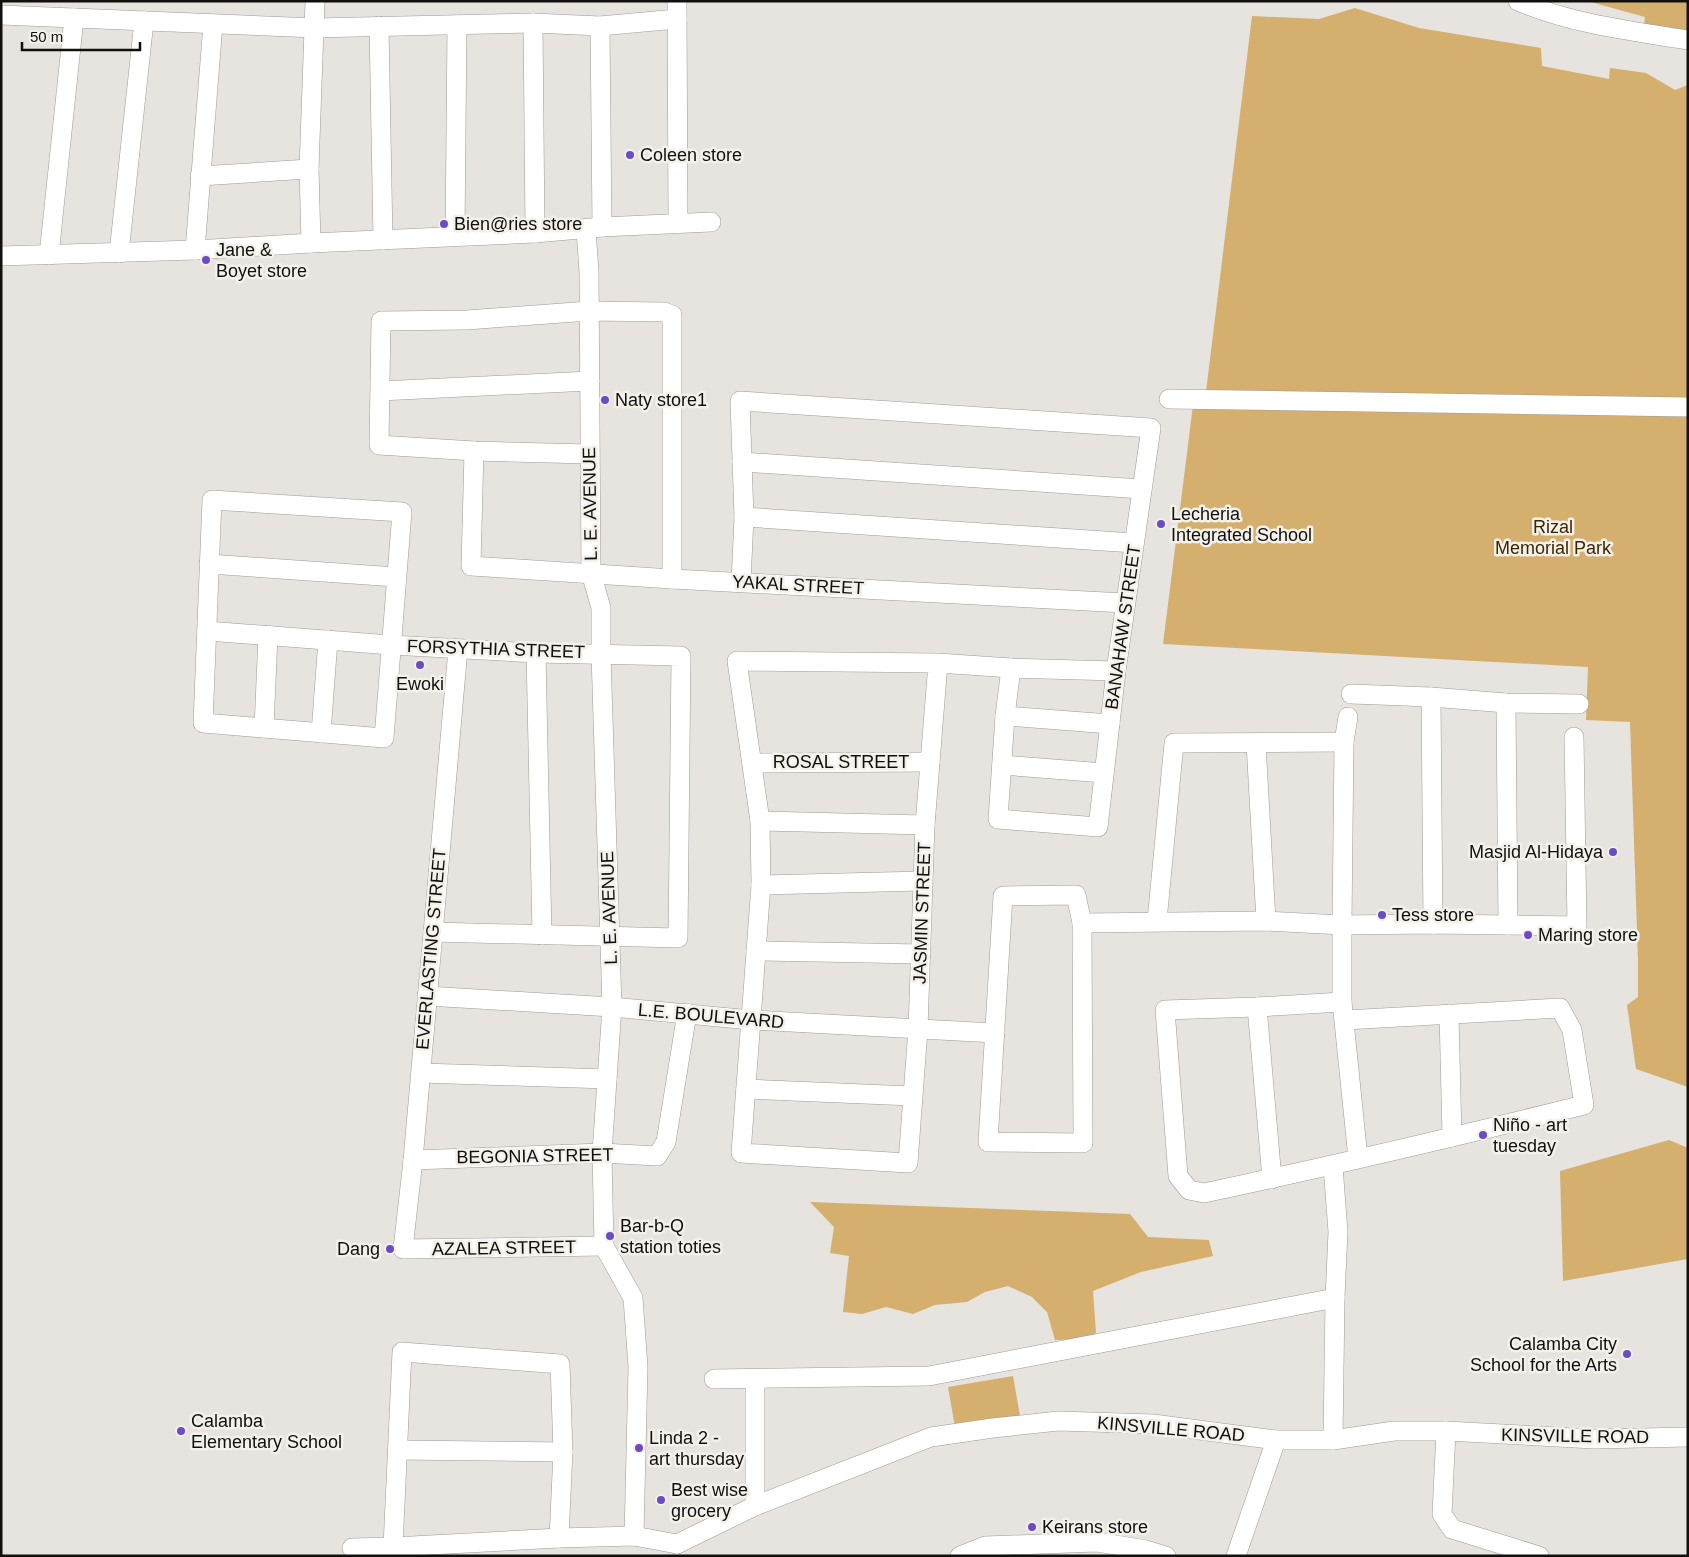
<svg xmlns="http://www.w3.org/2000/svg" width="1689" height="1557" font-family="Helvetica,sans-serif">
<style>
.green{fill:#d5af6e}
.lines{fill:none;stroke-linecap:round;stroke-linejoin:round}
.minor-casing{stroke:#9e9b95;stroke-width:20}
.minor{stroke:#fff;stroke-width:19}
.poi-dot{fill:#6b4cc5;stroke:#f4f1eb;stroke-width:2}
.labels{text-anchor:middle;stroke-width:5;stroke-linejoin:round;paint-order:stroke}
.poi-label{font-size:18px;fill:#11100e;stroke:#f4f1eb;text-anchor:start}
.street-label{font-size:18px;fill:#11100e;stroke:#f4f1eb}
.park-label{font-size:18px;fill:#3b2700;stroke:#f4f1eb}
</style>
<rect width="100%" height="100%" fill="#e7e3de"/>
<!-- green -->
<g class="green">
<polygon points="1587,1 1688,1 1688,31 1644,25 1645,17"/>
<polygon points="1355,8 1419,28 1541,48 1542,66 1609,79 1610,68 1646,73 1675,90 1688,85 1688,399 1206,392 1252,16 1319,19"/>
<polygon points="1193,405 1688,411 1688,1087 1636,1069 1627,1005 1638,997 1638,960 1630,722 1586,720 1588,667 1163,644"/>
<polygon points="1669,1140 1688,1148 1688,1259 1563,1281 1560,1171"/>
<polygon points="810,1202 1130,1214 1148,1237 1209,1240 1213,1256 1141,1272 1093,1291 1096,1333 1088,1339 1055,1340 1047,1312 1032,1297 1008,1286 985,1292 967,1302 935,1305 913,1314 886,1307 862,1314 843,1312 849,1256 830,1253 834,1227"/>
<polygon points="1013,1376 1020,1416 955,1427 948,1387"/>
</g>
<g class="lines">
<!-- minor casing -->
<g class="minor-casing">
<g id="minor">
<polyline points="677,1 678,224"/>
<path d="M1518,1c54,23 113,30 170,39"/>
<polyline points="1,15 315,28 533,23 600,26 677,19"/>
<polyline points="533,23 535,233"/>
<polyline points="379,26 383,240"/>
<polyline points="600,26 602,227"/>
<polyline points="200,176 309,169"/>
<polyline points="586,229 589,272 591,573 601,608 601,654 612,1007 602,1153 604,1246 633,1298 638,1367 634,1536"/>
<polyline points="455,236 457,25"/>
<polyline points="311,243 309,169 315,1"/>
<polyline points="195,250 213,24"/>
<polyline points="119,253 144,21"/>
<polyline points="49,255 74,18"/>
<polyline points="1,256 195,250 311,243 535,233 602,227 711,222"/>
<polyline points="380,391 590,381"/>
<polyline points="1169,399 1688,407"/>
<polyline points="474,451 471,566 672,579 1125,603"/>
<polyline points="589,454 474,451 379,445 381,321 467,320 589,311 664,312 672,315 672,579"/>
<polyline points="742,462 1142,489"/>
<polygon points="212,500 402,512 384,738 203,723"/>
<polyline points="744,517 1134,543"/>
<polyline points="209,564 396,577"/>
<polyline points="741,582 744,517 740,401 1151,428 1116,671 1098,827 998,819 1005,716 1011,668"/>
<polyline points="207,631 391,645 536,653 681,656 678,938 433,932"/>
<polyline points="458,649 413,1160 403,1249 604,1246"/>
<polyline points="536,653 542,935"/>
<polyline points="938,663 925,825 918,1029 908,1163 741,1153 761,885 760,821 737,661 938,663 1011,668 1116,671"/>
<polyline points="1351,694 1431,697 1506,703 1579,704"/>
<polyline points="1431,697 1433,924"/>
<polyline points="1506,703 1508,925"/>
<polyline points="1005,716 1110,724"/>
<polyline points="1348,717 1344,742 1342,925 1342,1002 1358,1158"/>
<polyline points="264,728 268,635"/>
<polyline points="321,733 328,640"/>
<polyline points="1256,743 1266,921"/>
<polyline points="752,763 930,762"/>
<polyline points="1002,765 1104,773"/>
<polyline points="760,821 925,825"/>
<polyline points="761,885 922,881"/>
<polygon points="1076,895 1082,923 1083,1143 988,1142 1003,896"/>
<polyline points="1157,921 1174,743 1344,742"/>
<polyline points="1082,923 1266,921 1342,925 1433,924 1577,926 1574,737"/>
<polyline points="756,951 921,954"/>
<polyline points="427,996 612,1007 751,1020 995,1033"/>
<path d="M1342,1002l-85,5 -92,3 13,166 11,14 15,3c127,-27 254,-57 380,-88l-12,-75 -12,-22 -215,12"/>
<polyline points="1257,1007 1272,1179"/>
<polyline points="1449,1014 1452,1137"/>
<polyline points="421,1073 607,1079"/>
<polyline points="746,1089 912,1096"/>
<polyline points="413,1160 602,1153 657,1156 666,1142 687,1013"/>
<polyline points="1333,1166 1338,1232 1335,1298 1333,1440"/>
<polyline points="714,1379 929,1376 1335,1298"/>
<polyline points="755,1379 755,1506"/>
<polyline points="1446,1431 1442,1514 1452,1529 1539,1556"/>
<polyline points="398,1450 563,1452"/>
<polyline points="677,1544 755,1506 931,1437 993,1428 1059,1421 1153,1424 1276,1440 1333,1440 1394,1431 1446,1431 1594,1439 1688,1437"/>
<polyline points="393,1547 402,1352 560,1364 563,1452 559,1538"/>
<polyline points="352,1548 393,1547 559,1538 634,1536 677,1544"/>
<polyline points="960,1556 985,1546 1097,1542 1146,1550 1166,1556"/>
<polyline points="1236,1556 1276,1440"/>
</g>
</g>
<!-- minor -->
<use href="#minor" class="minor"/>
</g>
<!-- markers -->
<g class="poi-dot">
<circle cx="630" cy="155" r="5"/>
<circle cx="444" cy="224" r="5"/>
<circle cx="206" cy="260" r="5"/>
<circle cx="605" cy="400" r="5"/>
<circle cx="1161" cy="524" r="5"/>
<circle cx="420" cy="665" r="5"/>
<circle cx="1613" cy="852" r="5"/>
<circle cx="1382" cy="915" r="5"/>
<circle cx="1528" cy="935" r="5"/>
<circle cx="1483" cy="1135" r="5"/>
<circle cx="610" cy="1236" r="5"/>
<circle cx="390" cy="1249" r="5"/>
<circle cx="1627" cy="1354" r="5"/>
<circle cx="181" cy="1431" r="5"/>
<circle cx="639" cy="1448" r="5"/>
<circle cx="661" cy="1500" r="5"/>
<circle cx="1032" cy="1527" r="5"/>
</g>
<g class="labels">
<!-- poi labels -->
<g class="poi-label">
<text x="640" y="161">Coleen store</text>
<text x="454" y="230">Bien@ries store</text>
<text x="216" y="256">Jane &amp;<tspan x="216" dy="21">Boyet store</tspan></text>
<text x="615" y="406">Naty store1</text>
<text x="1171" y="520">Lecheria<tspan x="1171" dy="21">Integrated School</tspan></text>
<text x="420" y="690" text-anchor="middle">Ewoki</text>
<text x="1603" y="858" text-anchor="end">Masjid Al-Hidaya</text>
<text x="1392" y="921">Tess store</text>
<text x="1538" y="941">Maring store</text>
<text x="1493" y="1131">Niño - art<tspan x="1493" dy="21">tuesday</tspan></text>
<text x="620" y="1232">Bar-b-Q<tspan x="620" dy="21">station toties</tspan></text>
<text x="380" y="1255" text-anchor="end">Dang</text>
<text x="1617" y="1350" text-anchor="end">Calamba City<tspan x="1617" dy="21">School for the Arts</tspan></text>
<text x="191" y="1427">Calamba<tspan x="191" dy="21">Elementary School</tspan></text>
<text x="649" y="1444">Linda 2 -<tspan x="649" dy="21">art thursday</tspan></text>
<text x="671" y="1496">Best wise<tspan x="671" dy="21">grocery</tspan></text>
<text x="1042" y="1533">Keirans store</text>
</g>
<!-- street labels -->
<g class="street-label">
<text transform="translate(590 504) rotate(-91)" y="6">L. E. AVENUE</text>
<text transform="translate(798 585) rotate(3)" y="6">YAKAL STREET</text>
<text transform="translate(1123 627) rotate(-82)" y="6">BANAHAW STREET</text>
<text transform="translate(496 649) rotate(2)" y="6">FORSYTHIA STREET</text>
<text x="841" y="768">ROSAL STREET</text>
<text transform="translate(609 908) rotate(-92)" y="6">L. E. AVENUE</text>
<text transform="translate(922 913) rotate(-88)" y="6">JASMIN STREET</text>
<text transform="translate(431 949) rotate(-85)" y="6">EVERLASTING STREET</text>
<text transform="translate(711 1016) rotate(5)" y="6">L.E. BOULEVARD</text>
<text transform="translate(535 1156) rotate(-1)" y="6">BEGONIA STREET</text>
<text transform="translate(504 1248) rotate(-1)" y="6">AZALEA STREET</text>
<text transform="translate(1171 1429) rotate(5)" y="6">KINSVILLE ROAD</text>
<text transform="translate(1575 1436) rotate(1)" y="6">KINSVILLE ROAD</text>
</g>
<!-- park labels -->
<g class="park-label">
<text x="1553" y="533">Rizal<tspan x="1553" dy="21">Memorial Park</tspan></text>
</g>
</g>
<!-- border -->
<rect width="1689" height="1557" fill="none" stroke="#11100e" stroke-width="5"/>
<!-- scale -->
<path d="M22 42v8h118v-8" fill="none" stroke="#11100e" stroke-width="2.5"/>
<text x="30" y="42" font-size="15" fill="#11100e" stroke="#f4f1eb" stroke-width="4" paint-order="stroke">50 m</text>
</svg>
